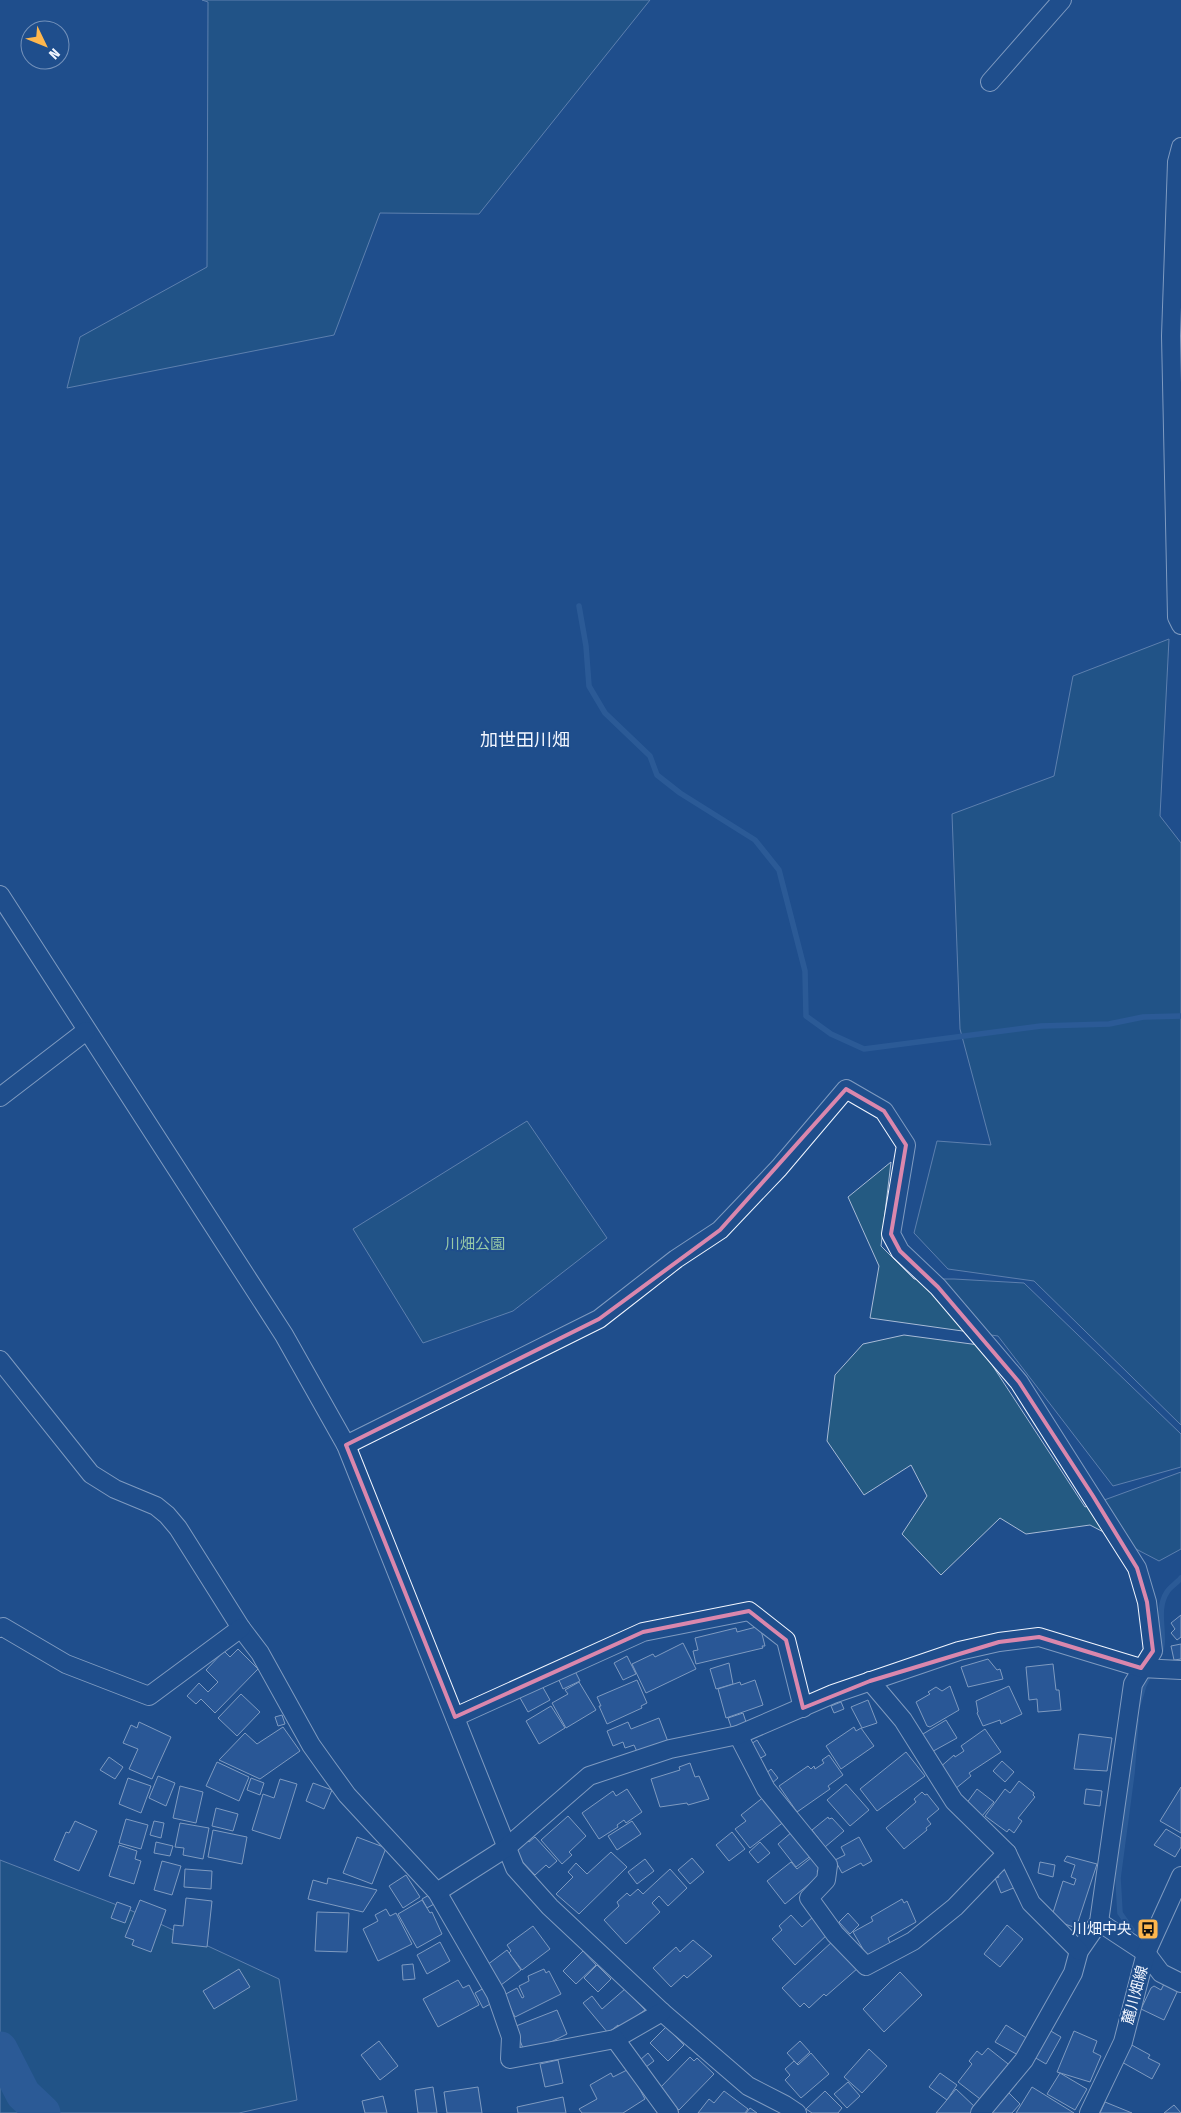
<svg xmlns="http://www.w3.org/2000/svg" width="1181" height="2113" font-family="'Fira Sans Condensed','Noto Sans JP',sans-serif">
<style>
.green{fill:#245a82;stroke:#a8bbd7}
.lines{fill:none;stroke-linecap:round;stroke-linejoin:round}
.stream{stroke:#3b69a3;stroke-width:5.5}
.river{stroke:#3b69a3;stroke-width:35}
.building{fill:#3563a3;stroke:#f2f6ff}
.minor-casing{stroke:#f2f6ff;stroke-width:20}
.minor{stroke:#1f4e8c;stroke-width:18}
.marked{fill:none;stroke:#da87ad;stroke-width:4;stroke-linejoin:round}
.labels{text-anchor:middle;stroke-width:4;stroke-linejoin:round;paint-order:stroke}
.park-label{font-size:15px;fill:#97c8a6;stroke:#1f4e8c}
.poi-label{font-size:15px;fill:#f2f6ff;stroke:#1f4e8c;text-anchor:end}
.street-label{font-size:15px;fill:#f2f6ff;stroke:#1f4e8c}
.quarter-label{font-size:18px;fill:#f2f6ff;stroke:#1f4e8c}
</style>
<rect width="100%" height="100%" fill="#1f4e8c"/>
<!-- green -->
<g class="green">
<polygon points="202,0 650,0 479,214 380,213 334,335 67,388 80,337 207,267 208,2"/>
<polygon points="1169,639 1160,816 1181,843 1181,1425 1034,1281 948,1269 914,1233 937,1141 991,1145 960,1029 952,814 1054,776 1073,676"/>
<polygon points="527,1121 607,1238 513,1311 423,1343 353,1229"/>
<polygon points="891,1162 881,1246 914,1279 954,1279 1024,1283 1181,1434 1181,1467 1113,1486 998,1336 870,1318 879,1266 848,1197"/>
<polygon points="904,1335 979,1345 1085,1507 1181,1472 1181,1549 1159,1561 1090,1525 1026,1534 1000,1518 941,1575 902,1534 927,1496 911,1465 864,1495 827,1441 835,1375 863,1344"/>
<polygon points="0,1860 130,1910 279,1979 297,2100 239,2113 0,2113"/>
</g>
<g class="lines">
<!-- stream -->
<g class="stream">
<polyline points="579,606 586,646 589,686 605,713 650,756 657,775 680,793 755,840 779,870 805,971 806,1016 831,1034 864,1049 1041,1026 1109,1024 1143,1017 1181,1016"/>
<path d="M1159,1655c9,-18 -5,-43 8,-63 3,-5 10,-9 14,-14"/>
<polyline points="1137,1708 1144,1685 1151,1670"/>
<polyline points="1132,1930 1120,1913 1118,1878 1132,1773 1136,1720"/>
</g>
<!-- river -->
<polyline class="river" points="0,2049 23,2094 43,2113"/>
</g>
<!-- building -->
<g class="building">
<polygon points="1181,1615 1181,1637 1177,1640 1171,1633 1175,1629 1171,1623"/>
<polygon points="760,1626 765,1646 762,1646 763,1648 696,1664 693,1651 698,1650 695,1638 736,1628 737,1632"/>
<polygon points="683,1643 696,1669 646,1693 632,1664 653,1654 655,1657"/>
<polygon points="1181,1644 1181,1659 1174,1660 1171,1646"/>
<polygon points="238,1649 258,1669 215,1713 201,1699 196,1704 187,1696 199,1683 208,1692 218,1682 206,1670 224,1651 230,1657"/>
<polygon points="627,1656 636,1674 623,1680 614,1663"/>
<polygon points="988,1659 997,1670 1000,1669 1003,1679 968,1687 961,1667"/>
<polygon points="729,1663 733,1684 716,1689 710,1669"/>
<polygon points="1053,1664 1056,1690 1059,1690 1061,1710 1038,1712 1037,1699 1029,1700 1026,1667"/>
<polygon points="574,1669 580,1681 563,1689 557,1676"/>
<polygon points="637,1680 647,1703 641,1706 642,1708 607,1724 599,1706 601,1706 597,1697"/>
<polygon points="755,1680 763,1705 726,1718 718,1689 740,1682 741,1685"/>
<polygon points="579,1682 596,1710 566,1728 552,1703 568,1694 565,1690"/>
<polygon points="541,1684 550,1700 528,1712 519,1696"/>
<polygon points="950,1686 959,1710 930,1727 927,1726 916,1702 930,1694 928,1692 936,1687 942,1691"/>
<polygon points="1009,1686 1022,1714 1001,1724 1000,1720 983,1726 977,1713 978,1712 976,1701"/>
<polygon points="241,1694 260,1712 237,1736 218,1718"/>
<polygon points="868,1700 877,1723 862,1728 851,1707"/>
<polygon points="841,1702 844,1709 834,1713 831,1706"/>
<polygon points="551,1706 565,1728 539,1744 526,1721"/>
<polygon points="743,1713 748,1728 733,1732 728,1718"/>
<polygon points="282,1715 285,1724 278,1726 275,1717"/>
<polygon points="659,1718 670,1747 638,1754 634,1745 625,1748 623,1742 613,1746 607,1731 628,1722 631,1729"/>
<polygon points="946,1720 957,1738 928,1754 918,1737"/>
<polygon points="139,1722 171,1737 152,1779 129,1769 138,1749 123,1743 131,1725 137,1728"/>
<polygon points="283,1727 300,1751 260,1779 219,1760 245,1733 257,1744"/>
<polygon points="854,1727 856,1731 861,1728 874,1746 841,1769 826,1746"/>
<polygon points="985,1729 1001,1752 969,1773 971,1776 955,1789 938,1769 954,1755 955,1757 964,1751 961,1746"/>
<polygon points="1079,1734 1112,1738 1107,1771 1074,1769"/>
<polygon points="757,1740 766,1755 757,1760 748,1746"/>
<polygon points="906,1752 925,1776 877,1811 860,1789"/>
<polygon points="829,1755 843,1775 828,1786 830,1789 797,1812 779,1786 808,1766 811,1769 814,1766 815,1769 824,1763 822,1760"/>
<polygon points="109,1757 123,1767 115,1779 100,1770"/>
<polygon points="1002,1761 1014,1772 1005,1782 993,1771"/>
<polygon points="217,1762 249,1777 239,1801 206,1786"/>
<polygon points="690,1763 695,1777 699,1776 709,1799 688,1805 687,1803 660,1807 651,1779 680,1770 679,1767"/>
<polygon points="771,1769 778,1778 771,1784 763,1776"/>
<polygon points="158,1776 175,1783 166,1806 149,1798"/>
<polygon points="128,1778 151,1786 141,1813 119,1804"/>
<polygon points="251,1778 264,1783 260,1795 247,1790"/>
<polygon points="280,1779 297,1784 280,1839 252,1830 263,1794 274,1798"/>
<polygon points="1019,1781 1034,1793 1033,1795 1035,1797 1018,1818 1022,1821 1014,1833 1009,1829 1007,1832 985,1816 1005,1789 1010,1793"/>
<polygon points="313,1783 332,1790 324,1809 306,1801"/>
<polygon points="846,1784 869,1810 850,1826 827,1800"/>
<polygon points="180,1786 203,1792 196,1823 173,1818"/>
<polygon points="1181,1787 1181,1833 1160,1821"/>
<polygon points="627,1789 642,1812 626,1823 624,1820 617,1825 618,1827 599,1839 582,1813 613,1791 616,1796"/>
<polygon points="977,1789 994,1802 982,1816 966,1804"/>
<polygon points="1086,1789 1102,1791 1100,1806 1084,1804"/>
<polygon points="922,1792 925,1795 927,1794 939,1809 927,1819 931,1824 926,1828 927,1830 904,1849 886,1828 916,1802 914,1799"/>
<polygon points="765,1796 785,1821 750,1848 735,1829 746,1821 741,1815"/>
<polygon points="216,1808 238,1814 233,1831 212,1826"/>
<polygon points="568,1816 586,1836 569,1852 572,1855 562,1864 541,1840"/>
<polygon points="828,1817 829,1819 832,1818 844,1831 825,1847 812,1830"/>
<polygon points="126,1819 148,1825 141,1849 119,1843"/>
<polygon points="75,1821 97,1831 79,1871 54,1860 66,1832 69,1833"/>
<polygon points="154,1821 164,1823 161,1838 150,1835"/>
<polygon points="632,1821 641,1834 617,1850 608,1836"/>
<polygon points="180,1823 209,1828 203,1859 183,1855 184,1848 175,1847"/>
<polygon points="1166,1829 1181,1838 1181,1847 1175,1857 1154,1845"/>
<polygon points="213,1830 247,1837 242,1864 208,1857"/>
<polygon points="793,1831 812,1855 796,1867 778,1844"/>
<polygon points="732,1832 745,1849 729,1861 716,1845"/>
<polygon points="357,1837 386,1848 372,1884 343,1873"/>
<polygon points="535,1837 557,1861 549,1868 546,1865 535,1875 513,1852 526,1839 529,1842"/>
<polygon points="859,1837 872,1861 863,1866 861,1863 842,1873 835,1860 845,1855 841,1847"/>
<polygon points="156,1842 173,1846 170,1856 154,1853"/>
<polygon points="760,1842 770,1853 758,1863 749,1852"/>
<polygon points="119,1845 137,1851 135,1859 141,1861 134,1884 109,1876"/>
<polygon points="611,1852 627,1867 579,1914 556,1894 573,1877 568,1872 576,1863 587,1874"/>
<polygon points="1067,1856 1097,1864 1076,1928 1051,1919 1063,1881 1074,1885 1076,1879 1071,1877 1075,1865 1064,1861"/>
<polygon points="812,1857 821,1868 817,1871 820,1875 785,1904 767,1881 791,1862 797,1869"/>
<polygon points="692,1858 704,1872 690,1884 678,1870"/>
<polygon points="645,1859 654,1871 637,1884 628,1872"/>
<polygon points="162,1861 181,1866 172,1895 154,1890"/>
<polygon points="1040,1862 1055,1865 1053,1877 1038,1873"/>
<polygon points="185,1869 212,1871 211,1889 184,1887"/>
<polygon points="670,1869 687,1888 668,1906 659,1896 652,1903 660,1912 626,1944 604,1920 619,1906 617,1902 627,1893 630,1896 638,1889 643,1894"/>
<polygon points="1005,1870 1007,1873 1010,1872 1016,1887 1001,1893 995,1878 999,1877 997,1873"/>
<polygon points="406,1875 420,1897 403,1908 389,1886"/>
<polygon points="328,1878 377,1890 363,1912 308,1899 313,1880 327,1884"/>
<polygon points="429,1895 434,1904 427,1908 422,1899"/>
<polygon points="186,1898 212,1901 207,1947 172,1943 174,1925 183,1926"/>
<polygon points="902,1899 904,1903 907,1901 916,1922 888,1938 890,1943 867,1956 853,1932 873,1921 871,1917"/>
<polygon points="140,1900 166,1910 151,1952 132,1945 134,1940 125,1937"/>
<polygon points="422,1900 430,1913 432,1912 442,1934 417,1948 398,1914"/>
<polygon points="117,1902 131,1907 125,1923 111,1918"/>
<polygon points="386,1909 390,1916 396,1913 412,1944 378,1961 363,1929 378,1921 375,1915"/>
<polygon points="317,1912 349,1913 347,1952 315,1951"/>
<polygon points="848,1913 859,1925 850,1934 839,1922"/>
<polygon points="791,1915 802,1927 814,1916 829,1933 795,1965 772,1939 782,1930 779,1926"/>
<polygon points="1007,1925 1023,1939 1000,1967 984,1954"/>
<polygon points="533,1926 550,1949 522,1970 509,1953 511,1951 507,1945"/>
<polygon points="693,1940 712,1956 687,1978 684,1975 671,1987 653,1968 676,1947 680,1952"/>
<polygon points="833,1941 858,1968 826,1996 824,1994 809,2008 804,2003 800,2007 782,1988"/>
<polygon points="440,1942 450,1961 427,1974 417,1955"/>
<polygon points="507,1950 521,1970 501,1985 487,1965"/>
<polygon points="583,1951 596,1965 576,1984 563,1971"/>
<polygon points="413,1964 415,1979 403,1980 402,1965"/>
<polygon points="597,1965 611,1979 598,1992 584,1978"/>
<polygon points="239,1969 250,1987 214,2009 203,1991"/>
<polygon points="544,1969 546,1973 549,1971 561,1994 515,2017 504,1995 517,1988 522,1998 524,1997 519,1986 529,1981 528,1976"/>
<polygon points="900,1972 922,1995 884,2032 863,2009"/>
<polygon points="458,1980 463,1988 469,1985 479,2005 438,2027 423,1999"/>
<polygon points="1164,1984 1178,1990 1164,2020 1141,2009 1151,1988 1154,1986 1161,1990"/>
<polygon points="484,1988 492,2003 483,2008 475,1993"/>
<polygon points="625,1989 645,2010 620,2028 618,2025 608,2033 583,2003 592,1996 602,2009"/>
<polygon points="557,2010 567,2034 551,2042 524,2051 516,2030 516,2026"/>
<polygon points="1006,2025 1028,2039 1018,2055 995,2042"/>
<polygon points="666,2027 684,2045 668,2061 650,2043"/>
<polygon points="1049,2030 1061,2037 1046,2064 1034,2057"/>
<polygon points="1074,2031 1097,2041 1093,2052 1101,2056 1090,2082 1057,2072"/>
<polygon points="379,2041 398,2066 380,2080 361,2055"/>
<polygon points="800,2041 810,2052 797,2064 787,2053"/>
<polygon points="1130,2044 1150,2055 1148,2058 1160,2064 1152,2079 1120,2061"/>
<polygon points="988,2048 1012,2067 984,2102 958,2082 972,2064 969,2061 977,2051 982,2055"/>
<polygon points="869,2049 887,2066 862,2093 844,2077"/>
<polygon points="648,2053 654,2061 646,2067 640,2060"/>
<polygon points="811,2053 829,2074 801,2098 785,2080 790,2075 785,2069 794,2061 798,2065"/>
<polygon points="690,2057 694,2061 697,2058 714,2074 679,2110 659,2089"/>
<polygon points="558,2060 563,2083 545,2087 540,2064"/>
<polygon points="629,2069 645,2099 623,2113 582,2113 579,2109 597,2099 590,2085 611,2073 613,2077"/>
<polygon points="940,2073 957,2085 947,2100 929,2087"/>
<polygon points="1060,2073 1087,2089 1075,2110 1047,2094"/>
<polygon points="848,2082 860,2096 847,2108 834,2094"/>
<polygon points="433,2087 437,2113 418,2113 415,2090"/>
<polygon points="478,2087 482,2113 447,2113 444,2092"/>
<polygon points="1032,2087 1074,2113 1016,2113"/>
<polygon points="956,2089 976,2108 972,2113 936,2113"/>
<polygon points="724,2091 748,2109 745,2113 698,2113 709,2099 714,2103"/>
<polygon points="825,2091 842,2108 838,2113 812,2113 806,2109"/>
<polygon points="1008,2092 1020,2104 1012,2113 989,2113"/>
<polygon points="383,2096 387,2113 365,2113 362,2101"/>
<polygon points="563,2097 566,2113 518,2113 517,2107"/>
<polygon points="1105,2102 1132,2113 1100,2113"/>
<polygon points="1174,2105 1181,2113 1164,2113"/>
<polygon points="750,2108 757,2113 746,2113"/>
</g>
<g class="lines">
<!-- minor casing -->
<g class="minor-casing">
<g id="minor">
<polyline points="990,82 1062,0"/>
<polyline points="1181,147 1177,162 1171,336 1177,617 1181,625"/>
<polyline points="0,895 284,1335 346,1445 515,1868 550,1907 662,2012 748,2086 785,2105 797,2113"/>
<polyline points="0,1097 86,1031"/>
<polyline points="0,1360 91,1474 115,1489 156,1506 167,1515 178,1528 241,1628 260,1653 311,1745 326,1766 347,1795 437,1892 496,1994 511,2037 510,2059 615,2039 662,2012"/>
<polyline points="346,1445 599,1319 676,1259 720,1230 779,1168 846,1089 884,1111 906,1145 891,1234 900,1251 938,1287 1019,1382 1137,1568 1147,1602 1153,1651 1133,1684 1099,1922 1079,1951 1073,1973 1024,2060 980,2113"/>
<polyline points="0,1628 3,1627 66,1664 149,1696 241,1628"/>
<polyline points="870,1681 903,1720 954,1801 1007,1853 1031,1903 1079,1951"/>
<polyline points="455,1717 643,1632 749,1611 786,1640 803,1708"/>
<polyline points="738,1735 766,1789 828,1865 826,1880 809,1898 835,1934 866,1966 913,1941 955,1907 1007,1853"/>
<polyline points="437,1892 506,1848 589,1776 670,1749 738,1735 833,1694 959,1651 999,1642 1039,1637 1141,1668 1181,1670"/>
<polyline points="1099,1922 1146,1953 1161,1973 1181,1983"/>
<polyline points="615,2039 669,2113"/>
<polyline points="1089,2113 1123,2042 1146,1953 1181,1876"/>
</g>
</g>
<!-- minor -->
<use href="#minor" class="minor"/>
</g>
<!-- marked area -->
<path d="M0 0H1181V2113H0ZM846,1089l38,22 22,34 -15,89 9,17 38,36 81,95 74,114 44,72 10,34 6,49 -12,17 -102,-31 -40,5 -129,39 -67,27 -17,-68 -37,-29 -106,21 -188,85 -109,-272 253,-126 121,-89z" fill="#1f4e8c" fill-opacity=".55" fill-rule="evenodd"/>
<path class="marked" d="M846,1089l38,22 22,34 -15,89 9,17 38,36 81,95 74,114 44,72 10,34 6,49 -12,17 -102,-31 -40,5 -129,39 -67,27 -17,-68 -37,-29 -106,21 -188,85 -109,-272 253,-126 121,-89z"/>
<!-- icons -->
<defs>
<g id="bus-square" transform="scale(1.125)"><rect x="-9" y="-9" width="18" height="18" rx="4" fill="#ffb74d" stroke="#1f4e8c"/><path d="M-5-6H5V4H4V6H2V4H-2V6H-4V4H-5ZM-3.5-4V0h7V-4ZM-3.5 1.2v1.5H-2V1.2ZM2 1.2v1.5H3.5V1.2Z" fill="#111"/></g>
</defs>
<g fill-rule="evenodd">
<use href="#bus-square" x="1148" y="1929"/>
</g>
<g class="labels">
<!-- park labels -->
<g class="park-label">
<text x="475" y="1249">川畑公園</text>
</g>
<!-- poi labels -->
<g class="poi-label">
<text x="1132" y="1934">川畑中央</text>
</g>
<!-- street labels -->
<g class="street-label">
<text transform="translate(1135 1995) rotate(-75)" y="5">麓川畑線</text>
</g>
<!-- quarter labels -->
<g class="quarter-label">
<text x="525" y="746">加世田川畑</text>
</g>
</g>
<!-- north arrow -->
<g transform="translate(45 45) rotate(133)"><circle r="24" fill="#1f4e8c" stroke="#7391ba"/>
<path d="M0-4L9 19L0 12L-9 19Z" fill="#ffb74d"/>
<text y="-8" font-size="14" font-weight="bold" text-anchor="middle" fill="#f2f6ff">N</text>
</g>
</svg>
